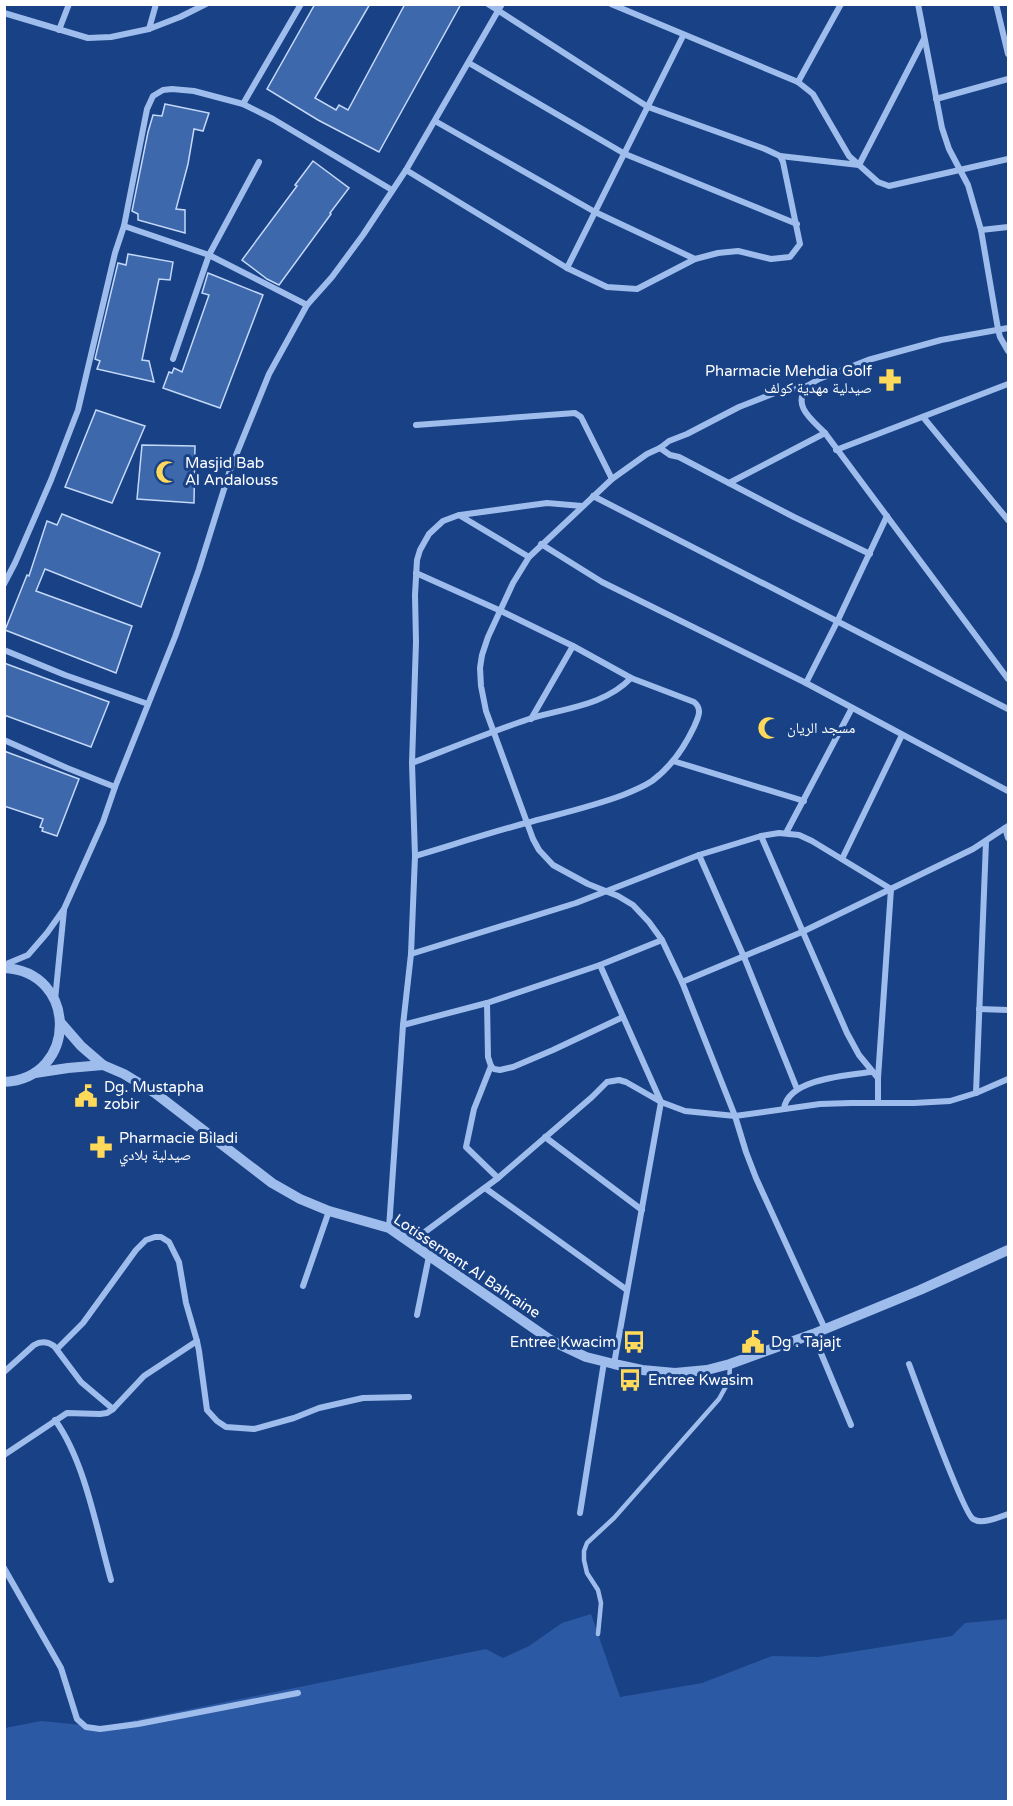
<svg xmlns="http://www.w3.org/2000/svg" width="1013" height="1806" font-family="'Varela Round','Noto Naskh Arabic',sans-serif">
<style>
.green{fill:#2c59a3}
.building{fill:#3e68ac;stroke:#c4d8f9;stroke-width:1.5}
.lines{fill:none;stroke-linecap:round;stroke-linejoin:round}
.service{stroke:#9fbdec;stroke-width:4.5}
.minor{stroke:#9fbdec;stroke-width:6}
.tertiary{stroke:#9fbdec;stroke-width:10}
.labels{text-anchor:middle;stroke-width:6;stroke-linejoin:round;paint-order:stroke}
.poi-label{font-size:15px;fill:#fff;stroke:#194185;text-anchor:start}
.street-label{font-size:15px;fill:#fff;stroke:#194185}
</style>
<rect width="100%" height="100%" fill="#194185"/>
<!-- green -->
<polygon class="green" points="591,1614 620,1697 702,1683 772,1656 819,1657 952,1636 965,1623 1008,1619 1008,1801 5,1802 5,1728 41,1721 102,1727 486,1649 503,1658 529,1646 562,1623"/>
<!-- building -->
<g class="building">
<polygon points="315,4 370,4 315,98 336,110 339,105 348,110 405,4 461,4 379,152 318,120 267,89"/>
<polygon points="165,104 209,113 203,131 194,129 188,164 176,209 185,210 185,233 138,220 138,214 132,211 148,132 153,115 162,116"/>
<polygon points="313,161 349,188 330,213 331,214 279,285 267,279 242,260 297,186 295,185"/>
<polygon points="128,254 173,262 170,280 159,279 142,360 149,361 154,382 97,369 100,361 95,359 118,263 126,265"/>
<polygon points="208,273 263,295 220,408 163,388 169,372 172,373 174,368 182,372 209,295 202,293"/>
<polygon points="96,410 145,426 112,503 65,487"/>
<polygon points="142,445 195,446 194,503 137,499"/>
<polygon points="62,514 160,553 141,607 45,569 36,591 132,626 116,673 5,630 27,575 29,576 47,521 57,525"/>
<polygon points="4,663 109,702 91,747 4,715"/>
<polygon points="4,751 79,779 57,836 42,831 43,828 40,827 43,819 4,806"/>
</g>
<g class="lines">
<!-- service -->
<polyline class="service" points="598,1634 601,1603 598,1590 587,1573 584,1560 584,1551 587,1543 614,1518 719,1399 729,1381 730,1366"/>
<!-- minor -->
<g class="minor">
<polyline points="611,4 798,82 813,94 849,156 878,182 889,186 1008,159"/>
<polyline points="918,4 942,128 949,149 968,185 981,230 998,329 1000,337 1008,351"/>
<polyline points="996,4 1008,54"/>
<polyline points="4,13 88,38 111,37 149,29 180,17 206,4"/>
<polyline points="149,29 156,4"/>
<polyline points="59,30 69,4"/>
<polyline points="469,63 625,154 797,224"/>
<polyline points="798,82 841,4"/>
<polyline points="936,99 1008,79"/>
<polyline points="243,104 301,4"/>
<polyline points="435,121 595,212 695,259"/>
<polyline points="780,156 859,165 924,39"/>
<polyline points="406,170 567,268 607,287 637,289 695,259 718,253 738,251 771,259 790,257 800,244 783,162 780,156 765,149 648,107 488,4"/>
<polyline points="124,226 209,255 307,305"/>
<polyline points="981,230 1008,227"/>
<polyline points="567,268 683,36"/>
<polyline points="173,359 209,255 259,162"/>
<path d="M807,386c-15,20 4,33 18,47l183,246"/>
<polyline points="923,417 1008,520"/>
<polyline points="416,425 575,413 581,417 612,479"/>
<polyline points="660,448 670,455 679,457 794,517 870,554"/>
<polyline points="836,450 1008,384"/>
<polyline points="729,483 825,433"/>
<polyline points="593,496 1008,709"/>
<polyline points="460,515 547,503 582,506"/>
<polyline points="541,544 602,582 806,683 1008,791"/>
<polyline points="4,584 15,563 51,480 78,410 115,253 124,226 147,109 153,96 163,90 172,89 194,91 243,104 273,119 392,190"/>
<polyline points="4,650 65,675 148,704"/>
<polyline points="806,683 837,622 887,516"/>
<polyline points="531,719 573,646"/>
<polyline points="4,740 67,768 115,787"/>
<polyline points="673,761 804,801"/>
<path d="M412,763c39,-15 78,-31 117,-44 35,-11 75,-13 102,-41"/>
<polyline points="1005,828 1008,838"/>
<polyline points="786,833 852,708"/>
<polyline points="761,836 847,1033 859,1055 878,1078"/>
<polyline points="699,855 744,957 797,1089"/>
<path d="M415,856c37,-11 74,-23 111,-33 33,-9 65,-16 97,-28 10,-4 20,-8 29,-14 19,-14 32,-33 42,-54 4,-9 9,-18 0,-25l-63,-24 -58,-32 -72,-35 -85,-38"/>
<polyline points="842,859 902,735"/>
<polyline points="411,954 576,903 699,855 761,836 779,833 799,835 812,841 891,889 878,1078 878,1102"/>
<polyline points="4,965 28,955 47,933 64,909 103,822 115,787 175,637 199,569 230,470 269,374 307,305 332,277 363,235 406,170 502,4"/>
<polyline points="600,965 661,1102 614,1364"/>
<polyline points="682,982 802,932 973,849 1008,826"/>
<polyline points="55,1000 64,910"/>
<polyline points="487,1003 488,1057 491,1066 494,1069 500,1070 513,1067 553,1050 623,1017"/>
<polyline points="979,1009 1008,1010"/>
<polyline points="403,1025 487,1003 600,965 662,940"/>
<polyline points="491,1066 474,1109 466,1147 498,1178"/>
<polyline points="976,1093 986,842"/>
<path d="M784,1109c3,-30 64,-34 87,-37"/>
<polyline points="545,1137 642,1210"/>
<polyline points="485,1188 627,1290"/>
<polyline points="389,1228 403,1025 411,954 415,856 412,763 416,642 415,595 417,560 420,550 429,534 443,521 459,515 529,557"/>
<polyline points="410,1243 498,1178 592,1097 607,1082 619,1080 626,1082 661,1102 685,1111 735,1116 820,1104 851,1103 914,1103 950,1101 976,1093 1008,1079"/>
<polyline points="303,1286 329,1211"/>
<polyline points="417,1315 429,1256"/>
<polyline points="825,1329 756,1178 746,1152 735,1116 682,982 662,940 649,922 633,905 618,896 588,884 553,865 539,850 533,839 486,711 481,686 480,668 482,655 488,637 513,583 529,557 612,479 647,454 660,448 669,441 687,434 739,407 780,391 807,386 819,379 868,360 941,340 1008,328"/>
<polyline points="813,1334 851,1425"/>
<polyline points="197,1341 199,1351 207,1410 217,1421 226,1427 254,1429 294,1418 319,1408 363,1398 409,1397"/>
<path d="M909,1364c8,21 54,149 64,155 9,6 26,-2 35,-5"/>
<path d="M4,1372l30,-27c7,-4 13,-4 20,1l27,36 32,27"/>
<path d="M55,1420c30,41 42,111 56,160"/>
<polyline points="4,1455 67,1413 100,1414 107,1413 113,1409 144,1376 197,1341 186,1303 179,1262 169,1242 161,1237 155,1237 146,1240 136,1250 83,1323 57,1349"/>
<polyline points="580,1513 604,1362"/>
<polyline points="4,1568 61,1668 77,1719 86,1727 100,1729 138,1724 298,1693"/>
</g>
<!-- tertiary -->
<g class="tertiary">
<path d="M4,968c74,3 75,110 0,114"/>
<polyline points="61,1023 81,1046 103,1065 124,1074 155,1093 272,1183 300,1199 329,1211 389,1228 552,1341 586,1357 614,1364 642,1370 675,1373 707,1370 730,1364 813,1334 920,1290 1008,1250"/>
<polyline points="35,1073 68,1068 103,1065"/>
</g>
</g>
<!-- icons -->
<defs>
<g id="pharmacy-bare" transform="scale(1.8)"><path d="M-2-6h4v4h4v4h-4v4h-4v-4h-4v-4h4Z" fill="#ffda5a" stroke="#194185" stroke-width="2.5" paint-order="stroke"/></g>
<g id="mosque-bare" transform="scale(1.8)"><path d="M3.5-4.9A6 6 0 1 0 3.5 4.9A5 5 0 1 1 3.5-4.9Z" fill="#ffda5a" stroke="#194185" stroke-width="2.5" paint-order="stroke"/></g>
<g id="civic-bare" transform="scale(1.8)"><path d="M-.6-6.5H3V-4.5H.6V-3L4-1V1h2V6H-6V1h2V-1L-.6-3ZM-1.2 2.5V6h2.4V2.5Z" fill="#ffda5a" stroke="#194185" stroke-width="2.5" paint-order="stroke"/></g>
<g id="bus-bare" transform="scale(1.8)"><path d="M-5-6H5V4H4V6H2V4H-2V6H-4V4H-5ZM-3.5-4V0h7V-4ZM-3.5 1.2v1.5H-2V1.2ZM2 1.2v1.5H3.5V1.2Z" fill="#ffda5a" stroke="#194185" stroke-width="2.5" paint-order="stroke"/></g>
</defs>
<g fill-rule="evenodd">
<use href="#pharmacy-bare" x="890" y="380"/>
<use href="#mosque-bare" x="167" y="472"/>
<use href="#mosque-bare" x="769" y="728"/>
<use href="#civic-bare" x="86" y="1096"/>
<use href="#pharmacy-bare" x="101" y="1147"/>
<use href="#bus-bare" x="634" y="1342"/>
<use href="#civic-bare" x="753" y="1342"/>
<use href="#bus-bare" x="630" y="1380"/>
</g>
<g class="labels">
<!-- poi labels -->
<g class="poi-label">
<text x="872" y="376" text-anchor="end">Pharmacie Mehdia Golf<tspan x="872" dy="17">صيدلية مهدية كولف</tspan></text>
<text x="185" y="468">Masjid Bab<tspan x="185" dy="17">Al Andalouss</tspan></text>
<text x="787" y="733">مسجد الريان</text>
<text x="104" y="1092">Dg. Mustapha<tspan x="104" dy="17">zobir</tspan></text>
<text x="119" y="1143">Pharmacie Biladi<tspan x="119" dy="17">صيدلية بلادي</tspan></text>
<text x="616" y="1347" text-anchor="end">Entree Kwacim</text>
<text x="771" y="1347">Dg . Tajajt</text>
<text x="648" y="1385">Entree Kwasim</text>
</g>
<!-- street labels -->
<g class="street-label">
<text transform="translate(467 1266) rotate(34)" y="5">Lotissement Al Bahraine</text>
</g>
</g>
<!-- border -->
<rect width="1013" height="1806" fill="none" stroke="#ffffff" stroke-width="12"/>
</svg>
